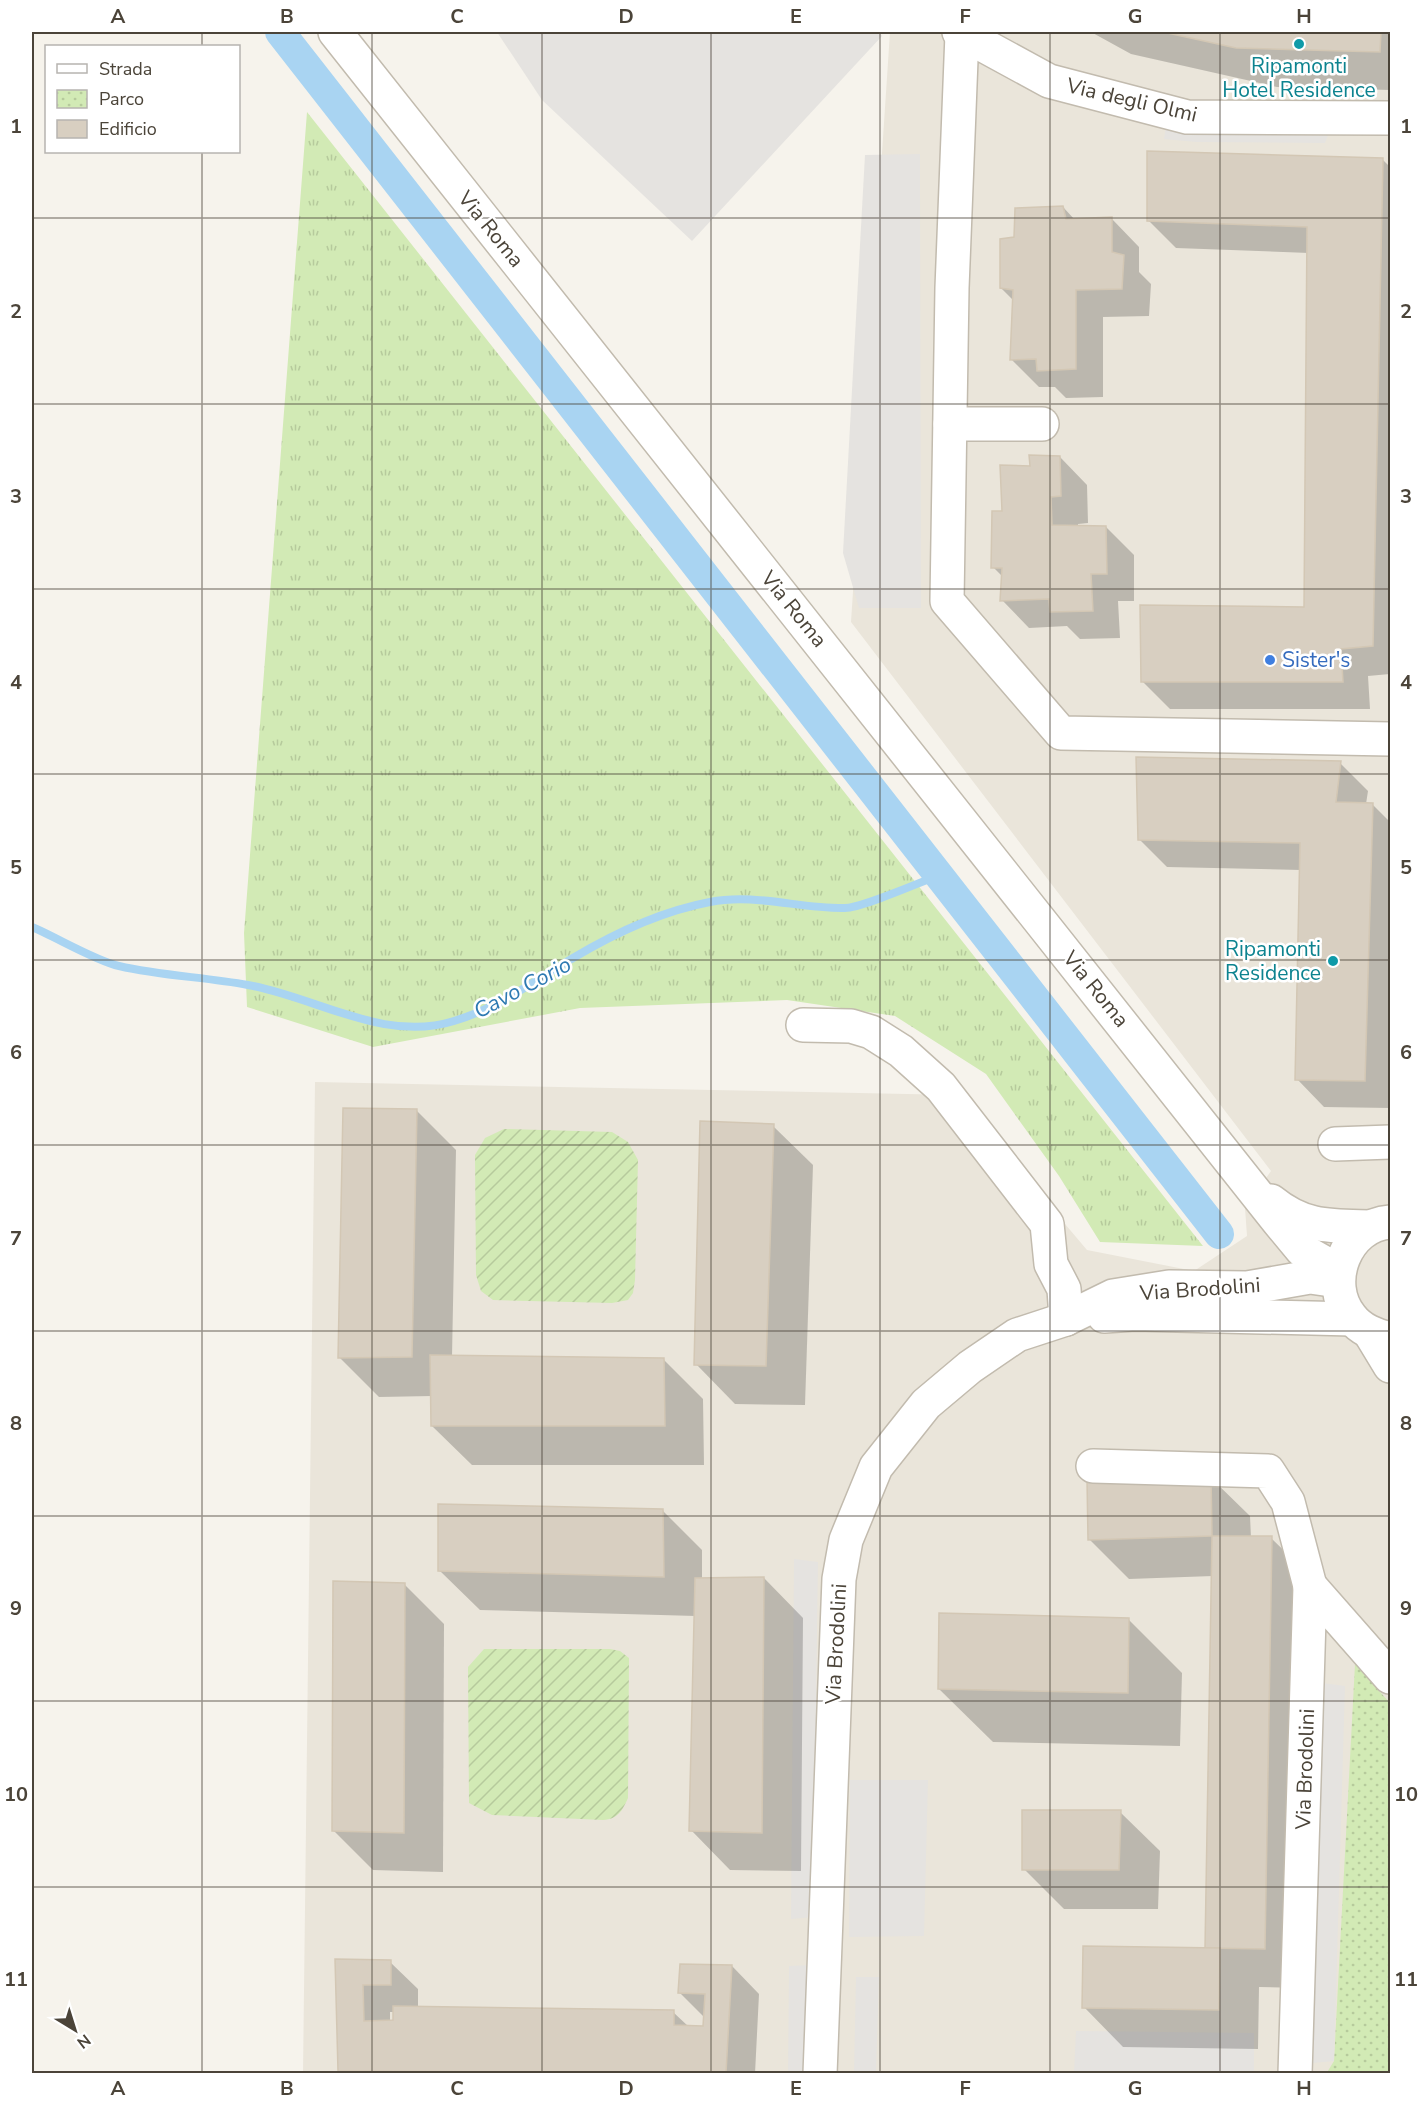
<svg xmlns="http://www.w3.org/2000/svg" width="1422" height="2105" font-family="'Nunito Sans',sans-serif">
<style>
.residential{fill:#eae5da}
.grass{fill:url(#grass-tufts)}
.park{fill:url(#park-dots)}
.garden{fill:url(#garden-furrows)}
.parking{fill:#e5e3e0}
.shadow{fill:#0003;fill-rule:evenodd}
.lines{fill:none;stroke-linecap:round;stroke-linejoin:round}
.stream{stroke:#a9d4f2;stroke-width:8}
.canal{stroke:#a9d4f2;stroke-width:30}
.building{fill:#d8cfc1;stroke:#d3c7b4;stroke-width:1.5}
.minor-casing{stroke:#c2bbae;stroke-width:36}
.minor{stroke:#fff;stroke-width:33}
.grid{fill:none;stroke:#4b4439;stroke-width:1.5;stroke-opacity:0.55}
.culture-dot{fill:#0f9aa8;stroke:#fff;stroke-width:2}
.shop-dot{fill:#3f7fe0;stroke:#fff;stroke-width:2}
.labels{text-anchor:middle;stroke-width:5;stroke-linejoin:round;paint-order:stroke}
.culture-label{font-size:21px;fill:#0d838f;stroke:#fff}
.street-label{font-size:21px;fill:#4b4439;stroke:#fff}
.shop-label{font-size:21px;fill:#366cbe;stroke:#fff;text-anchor:start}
.water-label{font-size:22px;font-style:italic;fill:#2e7ab2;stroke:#fff}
.neatline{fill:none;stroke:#4b4439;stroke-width:2}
.grid-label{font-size:20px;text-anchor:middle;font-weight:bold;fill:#4b4439}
</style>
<defs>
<pattern id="grass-tufts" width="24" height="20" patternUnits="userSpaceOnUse" patternTransform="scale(1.5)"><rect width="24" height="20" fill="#d2eab5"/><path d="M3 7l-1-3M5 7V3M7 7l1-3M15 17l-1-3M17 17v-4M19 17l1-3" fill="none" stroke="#b6ca9c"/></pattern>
<pattern id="park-dots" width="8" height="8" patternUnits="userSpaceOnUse" patternTransform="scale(1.5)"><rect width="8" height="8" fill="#d2eab5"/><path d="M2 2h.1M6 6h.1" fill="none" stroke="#b6ca9c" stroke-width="1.8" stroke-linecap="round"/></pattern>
<pattern id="garden-furrows" width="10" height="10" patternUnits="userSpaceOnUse" patternTransform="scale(1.5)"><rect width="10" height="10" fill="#d2eab5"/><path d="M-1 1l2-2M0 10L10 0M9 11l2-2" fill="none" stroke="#b6ca9c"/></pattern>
</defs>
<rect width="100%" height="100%" fill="#f6f3ec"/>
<!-- residential -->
<polygon class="residential" points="890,32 1390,32 1390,2073 303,2074 315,1082 956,1095 1087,1250 1194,1271 1247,1236 1245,1208 1271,1171 851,622"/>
<!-- grass -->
<polygon class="grass" points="307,112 1203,1246 1100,1242 1059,1176 986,1074 895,1016 787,1000 580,1008 373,1047 247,1007 244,933"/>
<!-- park -->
<polygon class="park" points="1355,1664 1390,1703 1390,2073 1326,2074 1334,2061"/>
<!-- garden -->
<g class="garden">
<polygon points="504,1129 612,1132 628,1142 638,1160 635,1280 633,1293 628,1300 612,1303 493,1300 481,1291 476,1275 475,1155 485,1138"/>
<path d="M484,1649h126l10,2 9,7 -1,140c-6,13 -10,21 -25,22l-111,-5 -23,-12 -1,-136z"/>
</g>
<!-- parking -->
<g class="parking">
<polygon points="497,32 879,32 882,36 692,241 542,100"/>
<polygon points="1166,126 1190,134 1329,133 1325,143 1197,142 1164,139"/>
<polygon points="920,154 921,608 859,608 843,553 865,155"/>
<polygon points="794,1559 818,1562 813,1917 791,1919"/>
<polygon points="1322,1683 1345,1686 1334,2061 1313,2063"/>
<polygon points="850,1780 928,1780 924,1936 849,1937"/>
<polygon points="813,1965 811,2073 788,2074 789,1966"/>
<polygon points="856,1977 879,1977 876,2073 854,2073"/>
<polygon points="1076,2031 1254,2033 1254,2073 1074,2072"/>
</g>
<!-- shadow -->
<g class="shadow">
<polygon points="1091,32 1390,32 1390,90 1277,87 1131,54"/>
<polygon points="1382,159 1390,167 1390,674 1368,676 1370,709 1170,709 1142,681 1305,608 1309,253 1176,248 1148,220"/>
<polygon points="1063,207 1075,220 1112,219 1139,247 1139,272 1151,284 1149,316 1103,317 1103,397 1066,398 1055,387 1039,387 1012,360 1014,301 1001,288 1016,239"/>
<polygon points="1060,457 1087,485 1088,523 1078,524 1078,527 1106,527 1134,555 1134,601 1118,601 1120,638 1080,639 1067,626 1029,628 1002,600 1003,577 993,567 1004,512 1032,467"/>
<polygon points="1340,763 1368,791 1366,804 1372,804 1390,822 1390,1108 1324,1107 1297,1079 1301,870 1167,867 1139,839"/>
<polygon points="416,1110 456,1150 452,1357 663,1359 703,1399 704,1465 472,1465 432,1426 432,1396 379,1397 339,1357"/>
<polygon points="773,1126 813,1165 805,1405 735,1404 696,1364"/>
<polygon points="1210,1477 1250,1516 1251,1538 1271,1538 1311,1577 1304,1988 1259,1987 1258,2049 1123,2047 1084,2007 1206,1949 1213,1576 1129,1579 1089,1539"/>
<polygon points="662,1510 702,1550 702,1579 764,1578 803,1618 801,1871 730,1870 691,1830 696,1616 480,1610 440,1571"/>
<polygon points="405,1585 444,1624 443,1872 373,1870 333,1830"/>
<polygon points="1129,1620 1182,1673 1180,1746 993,1742 939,1689"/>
<polygon points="1120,1812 1160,1851 1158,1909 1064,1909 1024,1869"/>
<path d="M337,1960l53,2 28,27v19l255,4 16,15h16v-9l-26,-26 53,-26 27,28 -4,80h-412l-3,-4zM390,2012h4l1,10h-5z"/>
</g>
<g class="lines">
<!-- stream -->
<path class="stream" d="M32,927c24,10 64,34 87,39 43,10 87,11 129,19 68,12 136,58 206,36 44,-13 79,-39 119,-63 42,-25 89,-47 137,-56 45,-9 90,7 135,6 17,0 75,-26 95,-33"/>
<!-- canal -->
<polyline class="canal" points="280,32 1219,1234"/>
</g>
<!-- building -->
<g class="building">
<polygon points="1163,32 1381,32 1380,52 1236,48"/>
<polygon points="1147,151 1383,158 1373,646 1341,649 1343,682 1141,682 1140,605 1304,607 1307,227 1147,221"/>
<polygon points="1063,206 1066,219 1112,217 1112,252 1124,255 1122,289 1076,290 1076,369 1037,371 1036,359 1010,360 1013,290 1000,288 1000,239 1014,237 1015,208"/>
<polygon points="1029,455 1060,456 1061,496 1051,497 1052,525 1106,526 1107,574 1091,574 1093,611 1050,612 1049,599 1000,601 1002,568 991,568 992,511 1002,511 1000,465 1030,466"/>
<polygon points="1136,757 1341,761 1336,802 1373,803 1365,1081 1295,1080 1300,843 1138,840"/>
<polygon points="343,1108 417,1109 412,1357 338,1358"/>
<polygon points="700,1121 774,1124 766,1366 694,1365"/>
<polygon points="430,1355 664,1358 665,1426 431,1426"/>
<polygon points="1211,1475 1212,1536 1088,1540 1087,1479"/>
<polygon points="438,1504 663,1509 664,1577 438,1571"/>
<polygon points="1212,1536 1272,1536 1265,1949 1205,1948"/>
<polygon points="764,1577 762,1833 689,1831 695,1578"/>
<polygon points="333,1581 405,1583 404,1833 332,1831"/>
<polygon points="939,1613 1129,1618 1128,1693 938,1689"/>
<polygon points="1022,1810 1121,1810 1119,1870 1022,1870"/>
<polygon points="1083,1946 1220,1948 1219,2010 1082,2008"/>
<polygon points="335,1959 391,1960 391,1985 363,1985 364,2021 393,2020 393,2006 674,2010 674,2025 703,2026 705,1994 678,1993 680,1964 732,1965 726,2073 338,2071"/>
</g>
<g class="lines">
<!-- minor casing -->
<g class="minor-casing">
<g id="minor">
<polyline points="335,32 1278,1221 1302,1250 1339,1271"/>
<polyline points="959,32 1049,81 1187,117 1390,118"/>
<polyline points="962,34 952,288 947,601 1061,733 1390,739"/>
<polyline points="950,424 1042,424"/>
<polyline points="803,1025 851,1026 871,1032 901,1051 941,1087 1047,1224 1051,1264 1064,1289 1066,1319"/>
<polyline points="1335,1144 1390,1142"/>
<path d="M1271,1201c33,27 59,25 99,26"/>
<path d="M1390,1222c-44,3 -67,61 -39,95 10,13 24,18 39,22"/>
<polyline points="1104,1316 1135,1314 1352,1319"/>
<polyline points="1370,1333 1390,1366"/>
<polyline points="1093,1466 1268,1471 1288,1502 1310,1586"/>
<polyline points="820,2074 839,1579 846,1540 876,1467 926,1404 970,1367 1017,1335 1066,1319 1113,1296 1169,1287 1247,1288 1310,1277 1338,1281"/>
<polyline points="1295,2074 1310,1586 1390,1677"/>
</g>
</g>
<!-- minor -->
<use href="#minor" class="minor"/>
</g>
<!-- grid -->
<path class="grid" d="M202,32v14M372,32v2042M542,32v2042M711,32v2042M880,32v2042M1050,32v2042M1220,32v2042M202,152v1922M32,218h1358M32,404h1358M32,589h1358M32,774h1358M32,960h1358M32,1145h1358M32,1331h1358M32,1516h1358M32,1701h1358M32,1887h1358"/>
<!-- markers -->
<g class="culture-dot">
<circle cx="1299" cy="44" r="6"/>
<circle cx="1333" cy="961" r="6"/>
</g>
<circle class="shop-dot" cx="1270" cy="660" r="6"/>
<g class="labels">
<!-- culture labels -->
<g class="culture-label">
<text x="1299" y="73">Ripamonti<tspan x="1299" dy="24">Hotel Residence</tspan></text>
<text x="1321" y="956" text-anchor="end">Ripamonti<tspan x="1321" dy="24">Residence</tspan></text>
</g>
<!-- street labels -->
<g class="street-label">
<text transform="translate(1132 100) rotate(13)" y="7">Via degli Olmi</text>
<text transform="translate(491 229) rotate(51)" y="7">Via Roma</text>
<text transform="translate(794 609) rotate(51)" y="7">Via Roma</text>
<text transform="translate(1096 989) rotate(51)" y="7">Via Roma</text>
<text transform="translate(1200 1289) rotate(-4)" y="7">Via Brodolini</text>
<text transform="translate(836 1644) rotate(-87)" y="7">Via Brodolini</text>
<text transform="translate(1305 1769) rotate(-88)" y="7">Via Brodolini</text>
</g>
<!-- shop labels -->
<g class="shop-label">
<text x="1282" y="667">Sister's</text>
</g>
<!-- water labels -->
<g class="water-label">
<text transform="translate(522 987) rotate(-28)" y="8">Cavo Corio</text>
</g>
</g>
<!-- border -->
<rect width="1422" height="2105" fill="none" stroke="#ffffff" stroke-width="66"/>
<!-- legend -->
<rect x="45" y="45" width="195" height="108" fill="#ffffff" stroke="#b7b4b0" stroke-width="1.5"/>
<rect x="57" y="64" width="30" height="9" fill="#ffffff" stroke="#b7b4b0" stroke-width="1.5"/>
<text x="99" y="75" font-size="18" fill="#4b4439">Strada</text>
<rect x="57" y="90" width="30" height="18" fill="url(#park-dots)" stroke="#b7b4b0" stroke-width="1.5"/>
<text x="99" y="105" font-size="18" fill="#4b4439">Parco</text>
<rect x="57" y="120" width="30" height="18" fill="#d8cfc1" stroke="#b7b4b0" stroke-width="1.5"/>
<text x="99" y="135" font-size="18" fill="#4b4439">Edificio</text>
<!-- north arrow -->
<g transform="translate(75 2030) rotate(142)" stroke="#ffffff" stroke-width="4.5" paint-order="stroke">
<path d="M0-4.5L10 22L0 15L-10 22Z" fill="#4b4439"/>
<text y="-9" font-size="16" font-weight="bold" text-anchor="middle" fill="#4b4439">N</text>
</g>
<rect x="33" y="33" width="1356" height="2039" class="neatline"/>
<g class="grid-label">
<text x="118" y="23">A</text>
<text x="287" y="23">B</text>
<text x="457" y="23">C</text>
<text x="626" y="23">D</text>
<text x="796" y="23">E</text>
<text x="965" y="23">F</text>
<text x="1135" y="23">G</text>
<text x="1304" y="23">H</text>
<text x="16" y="133">1</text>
<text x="1406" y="133">1</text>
<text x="16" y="318">2</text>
<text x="1406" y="318">2</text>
<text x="16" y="503">3</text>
<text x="1406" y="503">3</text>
<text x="16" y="689">4</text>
<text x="1406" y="689">4</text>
<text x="16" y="874">5</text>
<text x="1406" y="874">5</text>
<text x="16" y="1059">6</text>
<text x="1406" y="1059">6</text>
<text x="16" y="1245">7</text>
<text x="1406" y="1245">7</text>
<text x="16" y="1430">8</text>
<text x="1406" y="1430">8</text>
<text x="16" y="1615">9</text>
<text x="1406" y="1615">9</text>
<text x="16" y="1801">10</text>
<text x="1406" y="1801">10</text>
<text x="16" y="1986">11</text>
<text x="1406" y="1986">11</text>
<text x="118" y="2095">A</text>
<text x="287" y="2095">B</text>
<text x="457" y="2095">C</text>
<text x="626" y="2095">D</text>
<text x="796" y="2095">E</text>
<text x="965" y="2095">F</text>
<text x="1135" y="2095">G</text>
<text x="1304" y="2095">H</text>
</g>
</svg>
